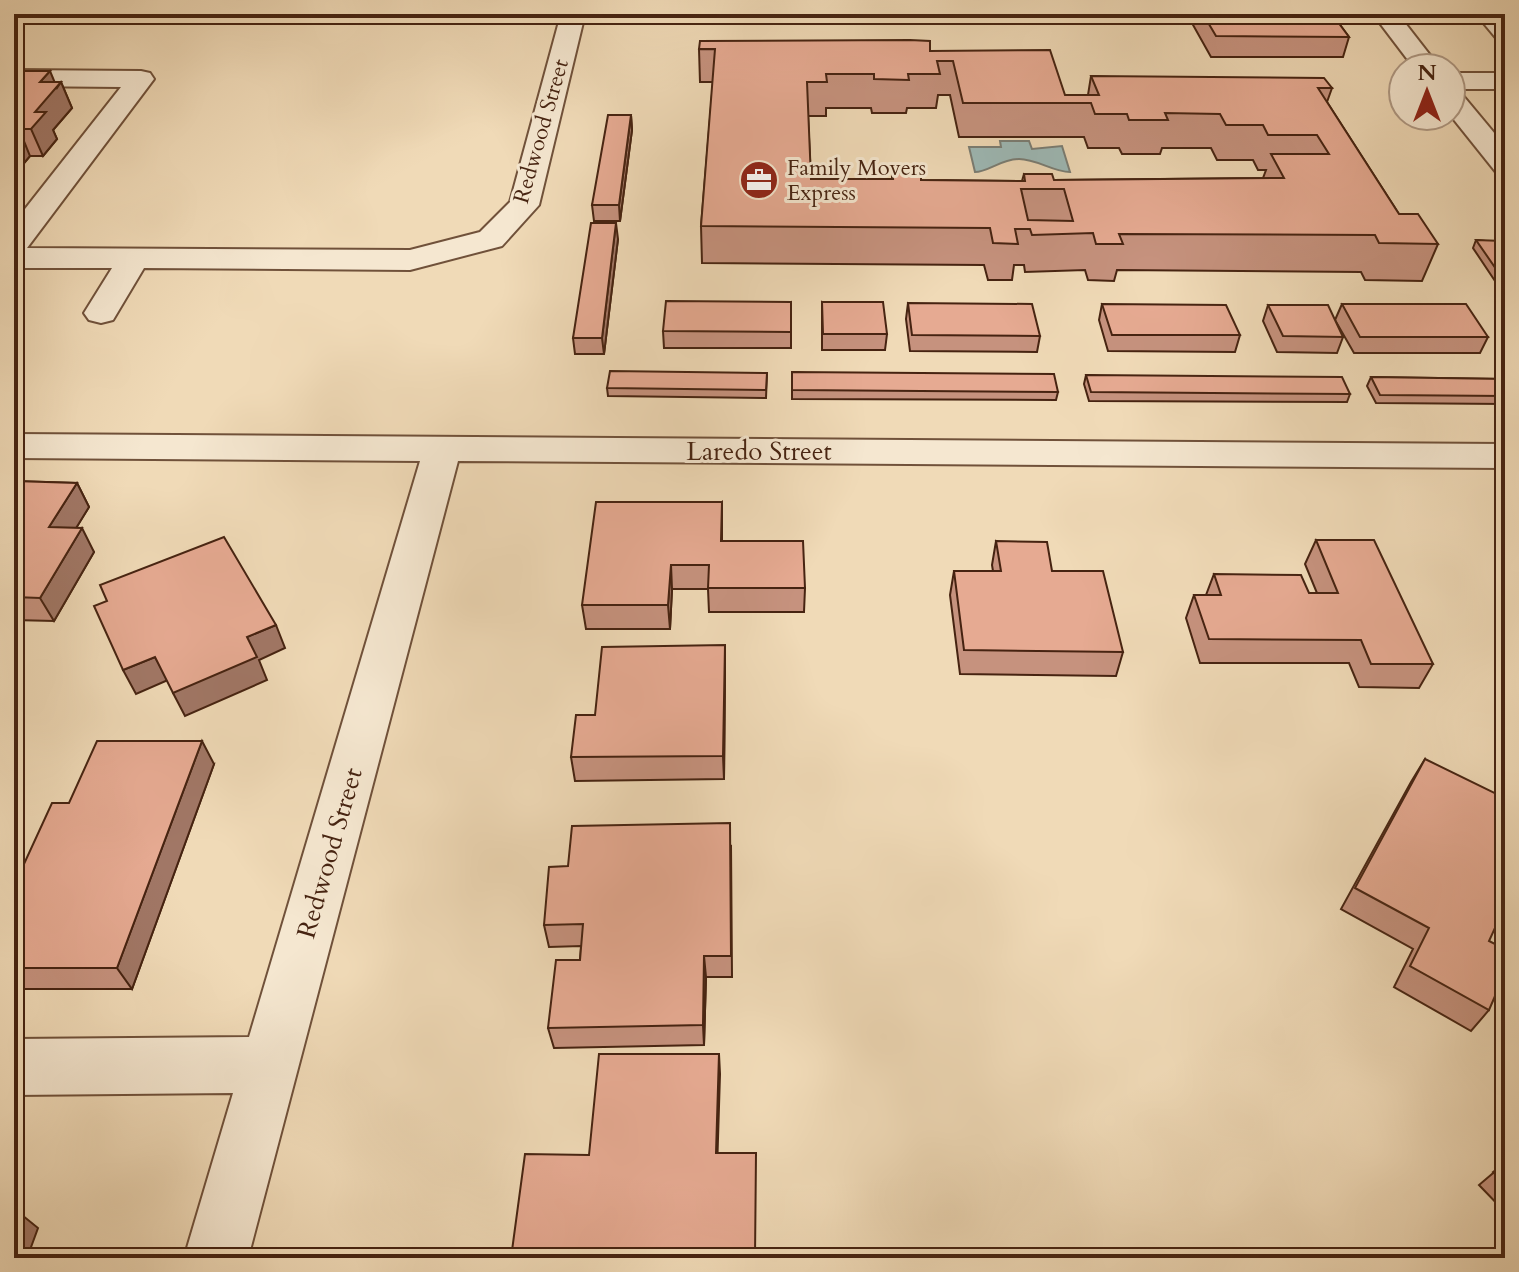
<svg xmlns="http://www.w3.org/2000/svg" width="1519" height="1272" font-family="Cardo,serif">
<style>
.water{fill:#9db9b6;stroke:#7a7d74;stroke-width:2}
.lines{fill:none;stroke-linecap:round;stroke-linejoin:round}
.minor-casing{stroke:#70513a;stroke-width:4}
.minor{fill:#f5e7d0;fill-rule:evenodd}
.wall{fill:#c6927e;stroke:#462311;stroke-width:2;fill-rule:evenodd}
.shaded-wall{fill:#a17766;stroke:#462311;stroke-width:2}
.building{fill:#e6aa92;stroke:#462311;stroke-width:2;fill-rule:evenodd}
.labels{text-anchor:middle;stroke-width:6;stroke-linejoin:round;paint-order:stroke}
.far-street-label{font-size:22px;fill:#462311;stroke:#f5e7d0}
.far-poi-label{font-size:22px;fill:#462311;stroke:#f5e7d0;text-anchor:start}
.street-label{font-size:26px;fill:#462311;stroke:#f5e7d0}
</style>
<rect width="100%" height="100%" fill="#f0dab7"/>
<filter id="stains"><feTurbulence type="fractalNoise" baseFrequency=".0025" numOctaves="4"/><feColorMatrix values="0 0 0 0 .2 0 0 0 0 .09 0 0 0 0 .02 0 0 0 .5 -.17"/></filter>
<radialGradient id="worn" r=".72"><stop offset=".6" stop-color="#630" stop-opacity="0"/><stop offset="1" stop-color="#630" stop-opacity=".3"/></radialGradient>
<!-- water -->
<path class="water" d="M1000,141h29l3,8 30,-3 8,26c-17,0 -33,-13 -51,-13 -18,0 -31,13 -44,13l-6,-25h32z"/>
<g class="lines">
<!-- minor casing -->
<g class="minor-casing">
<g id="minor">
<polygon points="561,14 585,14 539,205 502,246 410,270 144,268 113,320 101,323 89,320 84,313 112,268 14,268 14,223 121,87 14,86 14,70 141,71 150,73 154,79 27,248 410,250 480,232 510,202"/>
<polygon points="1373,14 1398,14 1440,68 1414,68"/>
<polygon points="1476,14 1501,14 1505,18 1505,40 1496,38"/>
<rect x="1451" y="73" width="54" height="16"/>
<polygon points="1451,90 1460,92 1505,146 1505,174 1495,171 1451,116"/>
<polygon points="14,434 1505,444 1505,468 458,461 248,1258 184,1258 233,1093 14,1095 14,1039 249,1037 420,461 14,458"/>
</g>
</g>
<!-- minor -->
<use href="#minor" class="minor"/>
</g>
<!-- wall -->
<g class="wall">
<polygon points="1189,14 1332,14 1349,37 1343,57 1211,57 1188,16"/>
<path d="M699,49l231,2 135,44h23l3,-19 241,12 -5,14 72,112 39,30 -16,37 -57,-1 -4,-8 -244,-2 -3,11 -26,-1 -3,-10 -60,2 -1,-7h-10l-2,15h-24l-4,-15 -282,-2 -1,-37 12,-144h-13zM938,95h12l9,42h125l4,11h31l3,6h38l2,-6h49l6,12h36l5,10h8l-3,8 -209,2 -30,-6 -2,7 -101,-1 -29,-7v6h-81l-3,-63h18v-8h45l1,5h34l1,-5h29z"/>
<polygon points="14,75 55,82 61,82 72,108 53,130 57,139 43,156 30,156 15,174 14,174"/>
<polygon points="631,115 632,130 620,221 594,221 592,205"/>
<polygon points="618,239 604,354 575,354 573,338"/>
<polygon points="1476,240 1505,243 1505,296 1473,248"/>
<polygon points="791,302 791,348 664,348 663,331"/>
<polygon points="822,302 887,334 885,350 822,350"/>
<polygon points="908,303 1040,336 1037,352 910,351 906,319"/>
<polygon points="1102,304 1240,335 1235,352 1108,351 1099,320"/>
<polygon points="1342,304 1488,337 1480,353 1354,353 1335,320"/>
<polygon points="1268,305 1343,337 1337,353 1277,352 1263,321"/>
<polygon points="792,372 1058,392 1056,400 792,399"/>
<polygon points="767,373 766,398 608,396 607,388"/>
<polygon points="1086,375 1350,394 1347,402 1089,401 1084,384"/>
<polygon points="1371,377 1505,379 1505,404 1376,403 1367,386"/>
<polygon points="14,481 77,483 89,507 76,528 94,552 54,621 14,620"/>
<polygon points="722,502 722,541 805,588 804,612 709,612 708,589 672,589 670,629 586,629 582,605"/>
<polygon points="1316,540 1433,664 1419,688 1359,687 1349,663 1200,663 1186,618 1194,595 1206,595 1214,574 1309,593 1317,593 1305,564"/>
<polygon points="996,541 1052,571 1123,652 1116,676 960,674 950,595 954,571 993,571 992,565"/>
<polygon points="725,669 724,779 575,781 571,757 595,715"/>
<polygon points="1425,759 1489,941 1489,1010 1471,1031 1394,987 1413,949 1341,909 1411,782"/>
<polygon points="214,764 132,989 14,989 14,864 24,864 69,803"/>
<polygon points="731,846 732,977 706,977 704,1045 554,1048 548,1028 580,960 581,946 549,947 544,925 568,866"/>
<polygon points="1505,1163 1505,1212 1479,1185"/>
<polygon points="1505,1241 1505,1258 1501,1258 1493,1250"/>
</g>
<!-- shaded-wall -->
<g class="shaded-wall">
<polygon points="50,71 57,88 61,82 72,108 53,130 57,139 43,156 31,129 40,82"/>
<polygon points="631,115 632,130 620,221 619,205"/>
<polygon points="19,129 30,156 15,174 14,171 14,134"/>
<polygon points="616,223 618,239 604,354 602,338"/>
<polygon points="77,483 89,507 62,551 49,527"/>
<polygon points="82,528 94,552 54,621 40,598"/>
<polygon points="671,565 672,589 670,629 668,605"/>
<polygon points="276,625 285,648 259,660 267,680 185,716 173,693 247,637"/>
<polygon points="725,645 725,669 724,779 723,756"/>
<polygon points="155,657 168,680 136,694 123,670"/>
<polygon points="202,741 214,764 132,989 117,968"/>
<polygon points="704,956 706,977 704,1045 703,1025"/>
<polygon points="719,1054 720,1074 717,1171 716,1153"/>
<polygon points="17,1211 38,1228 27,1258 14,1258 14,1219"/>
</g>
<!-- building -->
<g class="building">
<polygon points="1203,14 1332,14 1349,37 1216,36"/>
<path d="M910,40l20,1v10l120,-1 15,45h34l-8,-19 233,2 8,10h-14l81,126h19l20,30 -59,-1 -4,-8 -256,-1 4,10h-27l-3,-11 -61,2 -2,-6h-15l3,15 -25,-1 -3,-15 -289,-2 14,-177h-16l1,-8zM937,61h16l10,42h128l4,11h32l2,6h39l-3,-7 55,1 6,11h37l5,10h49l12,19h-58l13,24 -230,2 -2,-6h-28l1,7 -104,-1v-7h-29l1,6h-82l-4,-97h20l-1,-8h48v5l35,1 -1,-6h32zM1021,189h43l9,32 -45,-1z"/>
<polygon points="17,71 50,71 40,82 61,82 35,112 46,112 31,129 19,129 14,134 14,75"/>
<polygon points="608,115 631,115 619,205 592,205"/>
<polygon points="591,223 616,223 602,338 573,338"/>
<polygon points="1476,240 1503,241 1505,243 1505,282"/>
<polygon points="666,301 791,302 791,332 663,331"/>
<polygon points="822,302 883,302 887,334 823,334"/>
<polygon points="908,303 1032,304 1040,336 912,335"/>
<polygon points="1102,304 1226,305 1240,335 1112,335"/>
<polygon points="1342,304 1466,304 1488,337 1360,337"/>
<polygon points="1268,305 1328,305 1343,337 1283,336"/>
<polygon points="610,371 767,373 766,390 607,388"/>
<polygon points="792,372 1054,374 1058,392 792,390"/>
<polygon points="1086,375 1342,377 1350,394 1091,392"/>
<polygon points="1371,377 1505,379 1505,396 1380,395"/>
<polygon points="14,481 77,483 49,527 82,528 40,598 14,597"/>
<polygon points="596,502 722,502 721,541 803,541 805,588 708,588 709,565 671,565 668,605 582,605"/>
<polygon points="224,537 276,625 247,637 257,657 173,693 155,657 123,670 94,606 107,601 100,585"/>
<polygon points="1316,540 1374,540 1433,664 1371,664 1361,640 1209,639 1194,595 1221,595 1214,574 1301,575 1309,593 1338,593"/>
<polygon points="996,541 1047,542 1052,571 1103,571 1123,652 964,650 954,571 1001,571"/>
<polygon points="725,645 723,756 571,757 576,715 595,715 602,647"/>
<polygon points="97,741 202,741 117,968 14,968 14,864 24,864 52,803 69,803"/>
<polygon points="1425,759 1505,798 1505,906 1489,941 1505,949 1505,973 1489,1010 1410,966 1429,928 1355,888"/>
<polygon points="730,823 731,956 704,956 703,1025 548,1028 556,960 580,960 583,924 544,925 549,867 568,866 572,826"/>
<polygon points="599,1054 719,1054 716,1153 756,1153 755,1258 511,1258 525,1154 589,1155"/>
<polygon points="1505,1163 1505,1184 1493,1172"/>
</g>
<!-- icons -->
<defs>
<g id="office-disc" transform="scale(2)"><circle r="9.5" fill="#8f2418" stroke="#f5e7d0"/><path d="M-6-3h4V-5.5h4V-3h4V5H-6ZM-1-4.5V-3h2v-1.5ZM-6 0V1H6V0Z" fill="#fff"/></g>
</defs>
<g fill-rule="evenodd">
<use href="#office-disc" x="759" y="180"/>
</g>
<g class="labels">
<!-- far-street labels -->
<g class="far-street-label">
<text transform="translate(540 131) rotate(-74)" y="8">Redwood Street</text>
</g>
<!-- far-poi labels -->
<g class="far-poi-label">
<text x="787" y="175">Family Movers<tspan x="787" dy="25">Express</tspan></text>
</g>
<!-- street labels -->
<g class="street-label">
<text x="759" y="460">Laredo Street</text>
<text transform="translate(329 853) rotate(-74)" y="9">Redwood Street</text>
</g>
</g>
<!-- margin -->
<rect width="1519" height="1272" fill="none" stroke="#f0dab7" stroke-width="48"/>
<rect x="16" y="16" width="1487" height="1240" fill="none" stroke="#462311" stroke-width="4"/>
<rect x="24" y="24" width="1471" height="1224" fill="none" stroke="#462311" stroke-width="2"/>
<!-- north arrow -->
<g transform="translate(1427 92)"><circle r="38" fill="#f5e7d0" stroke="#af9984" stroke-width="2"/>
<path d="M0-6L14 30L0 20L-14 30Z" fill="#8f2418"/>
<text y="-12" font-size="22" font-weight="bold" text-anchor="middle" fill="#462311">N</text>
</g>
<rect width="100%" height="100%" filter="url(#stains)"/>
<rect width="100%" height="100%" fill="url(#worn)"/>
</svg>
